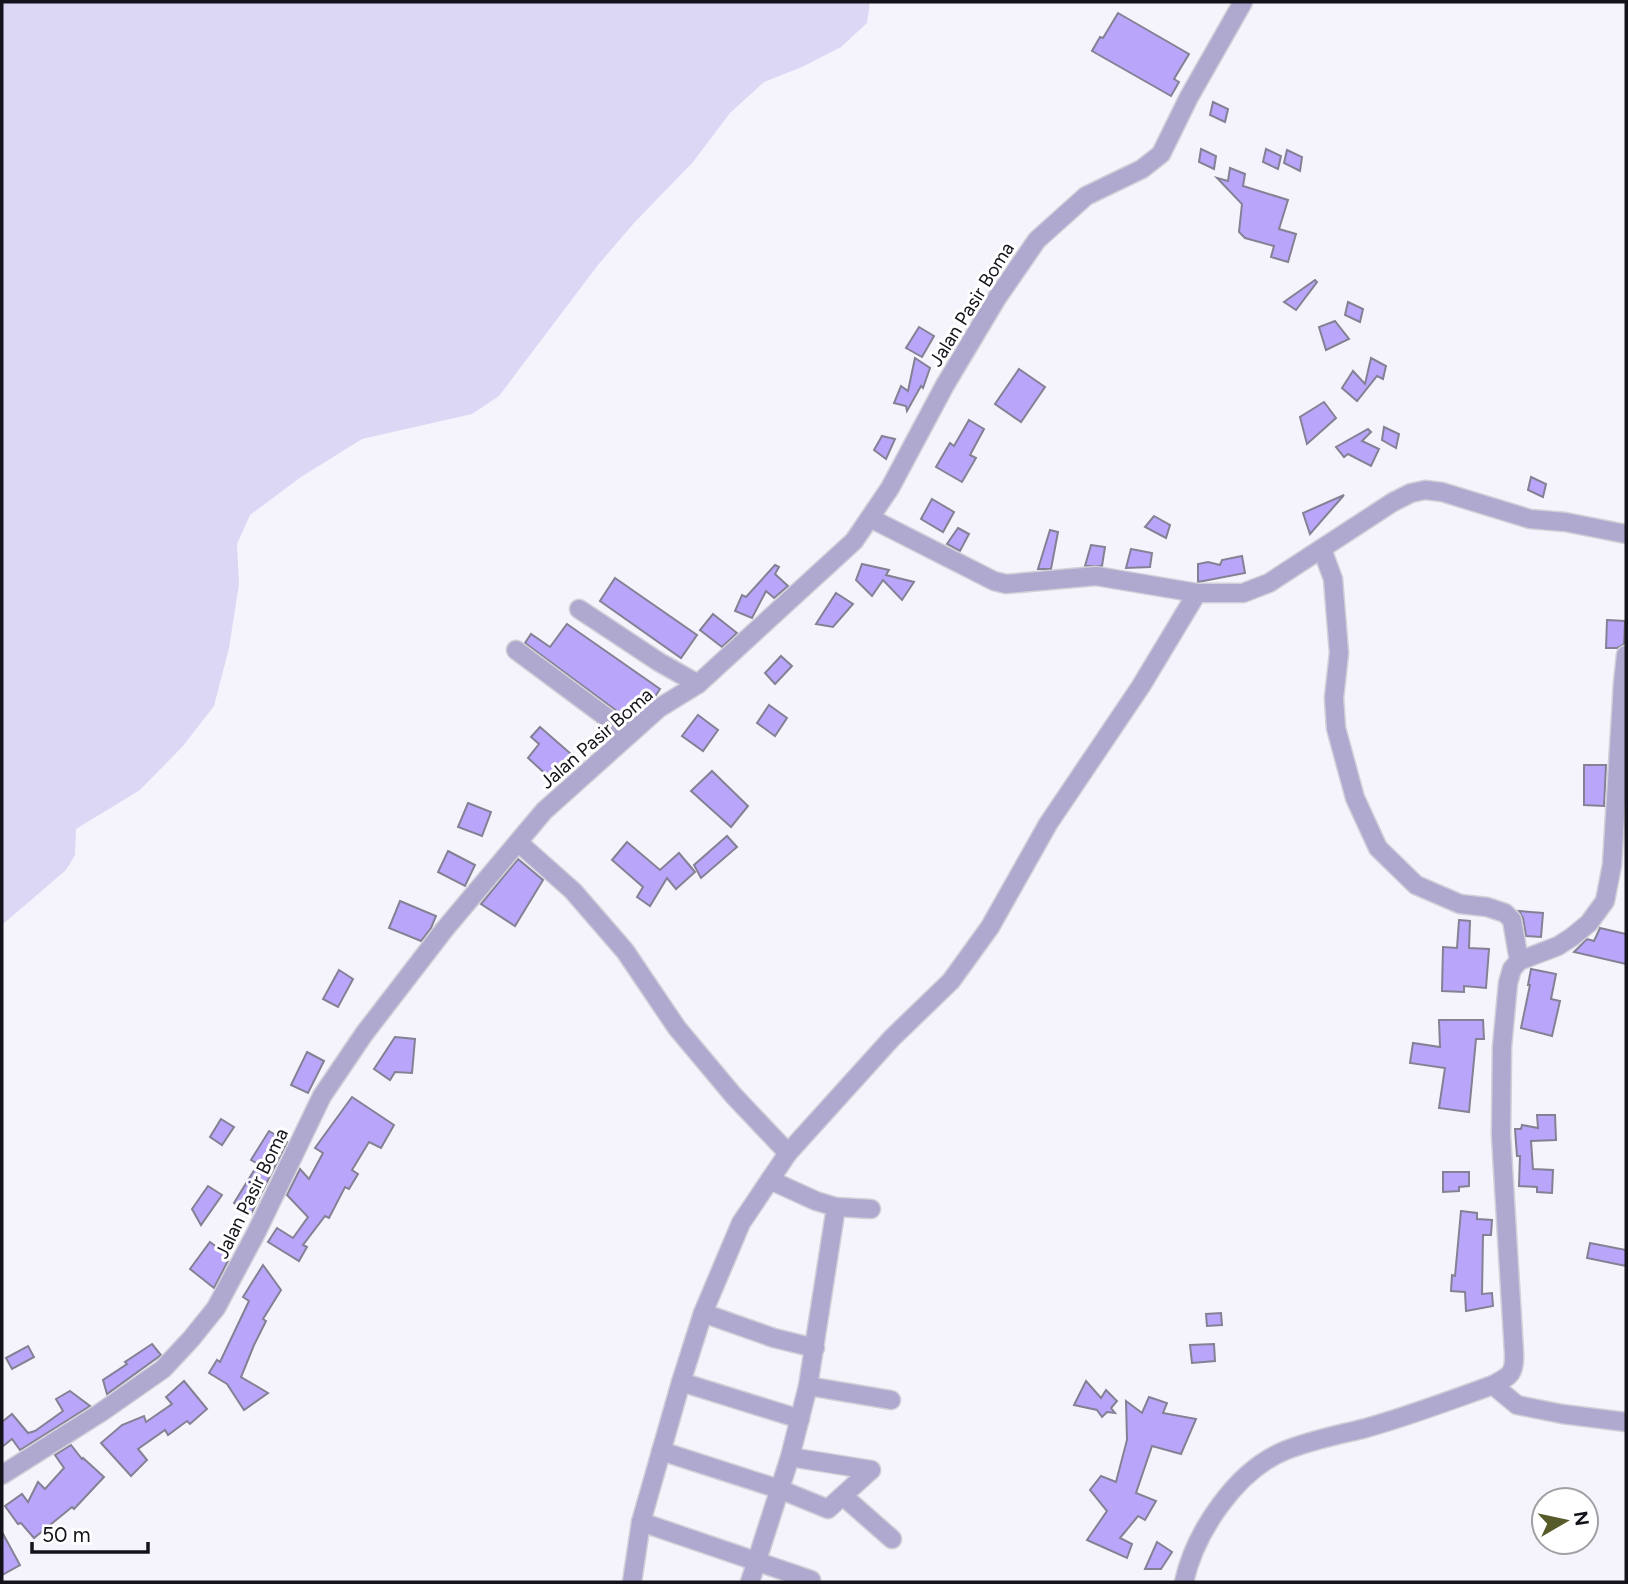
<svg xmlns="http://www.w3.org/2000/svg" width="1628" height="1584" font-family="Figtree,sans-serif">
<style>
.green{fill:#dcd7f4}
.building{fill:#b9a6fb;stroke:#848194;stroke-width:2}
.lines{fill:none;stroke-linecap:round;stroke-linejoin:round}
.street-casing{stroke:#d1d0d8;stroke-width:21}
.street{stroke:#b0a9cf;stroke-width:18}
.labels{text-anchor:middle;stroke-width:6;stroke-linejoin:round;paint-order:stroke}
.street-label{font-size:19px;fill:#14121a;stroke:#fff}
</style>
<rect width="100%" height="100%" fill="#f5f4fc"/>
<!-- green -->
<polygon class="green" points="2,2 870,2 867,23 841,47 802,67 764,82 730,113 693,162 634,223 598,265 499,396 472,414 362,439 301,477 250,515 237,544 239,584 229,648 214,706 183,746 140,790 76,829 75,855 66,870 2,925"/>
<!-- building -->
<g class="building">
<polygon points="1118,13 1189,54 1174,79 1179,82 1171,96 1092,51 1100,37 1103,38"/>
<polygon points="1213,102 1228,109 1225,122 1210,115"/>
<polygon points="1201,149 1216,156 1214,169 1199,162"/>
<polygon points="1266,149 1281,156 1278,169 1263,162"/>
<polygon points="1287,150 1302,157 1300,171 1284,163"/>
<polygon points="1230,168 1245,174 1243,186 1288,200 1279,229 1296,234 1288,262 1271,257 1274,246 1245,238 1239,232 1242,204 1217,178 1228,181"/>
<polygon points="1315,280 1317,282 1296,310 1284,302"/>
<polygon points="1348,302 1363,309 1360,322 1345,315"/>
<polygon points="1335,321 1349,339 1326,350 1319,327"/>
<polygon points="919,327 934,336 922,357 906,348"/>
<polygon points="915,358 930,368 923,388 921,386 907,411 906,406 894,403 901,386 908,391"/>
<polygon points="1371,358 1386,366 1383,379 1377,376 1357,401 1342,388 1353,371 1365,384"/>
<polygon points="1019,369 1045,387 1021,422 995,404"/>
<polygon points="1324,402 1336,418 1307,444 1300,417"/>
<polygon points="969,420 984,429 970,455 976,458 962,482 936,467 950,443 954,446"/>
<polygon points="1384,427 1399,434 1396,448 1382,440"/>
<polygon points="1368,429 1371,432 1362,441 1379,449 1371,466 1348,454 1344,457 1336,447"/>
<polygon points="882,436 895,439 886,459 874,450"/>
<polygon points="1531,477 1546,484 1543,497 1528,490"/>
<polygon points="1344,495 1310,534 1303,513"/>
<polygon points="932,499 954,512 943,532 921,519"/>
<polygon points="1154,516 1170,525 1166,538 1145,527"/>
<polygon points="958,528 969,534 960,551 947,544"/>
<polygon points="1050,530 1058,532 1051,569 1038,569"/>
<polygon points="1091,545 1105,547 1102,566 1085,566"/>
<polygon points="1131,549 1152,553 1150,567 1126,568"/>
<polygon points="1242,556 1245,573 1198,582 1198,564 1208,562 1220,565 1222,560"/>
<polygon points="862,564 889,570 886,575 914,582 902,600 883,580 872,596 856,580"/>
<polygon points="775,565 779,567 775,574 788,586 774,598 766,591 752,618 735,611 742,595 746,597"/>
<polygon points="615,578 697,635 681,658 600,601"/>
<polygon points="836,593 853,604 833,627 816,624"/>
<polygon points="713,614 737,633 722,647 700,630"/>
<polygon points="1607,620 1625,621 1624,644 1617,648 1606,648"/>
<polygon points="567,624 660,689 654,698 629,720 525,643 531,634 550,647"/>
<polygon points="781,656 792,666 775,684 765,673"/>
<polygon points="769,705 787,718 775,736 757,723"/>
<polygon points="698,715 718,730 703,751 682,736"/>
<polygon points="540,727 571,754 550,778 528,758 539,744 531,737"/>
<polygon points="1584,765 1606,765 1604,806 1584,805"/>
<polygon points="712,771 748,806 731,827 691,791"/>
<polygon points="468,803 491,812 482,836 458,827"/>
<polygon points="727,836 737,847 701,878 694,865"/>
<polygon points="627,842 660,870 679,853 695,872 676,889 667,878 650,906 637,897 643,887 612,860"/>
<polygon points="448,851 475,865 465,886 438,872"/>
<polygon points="518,859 543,880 515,926 481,904"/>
<polygon points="400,901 436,916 431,928 421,941 389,928"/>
<polygon points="1519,911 1543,913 1541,937 1526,936 1523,918"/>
<polygon points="1459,920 1470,921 1469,948 1489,949 1486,988 1464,986 1464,992 1442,991 1443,947 1457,948"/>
<polygon points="1600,928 1626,934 1626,964 1574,952 1587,939 1594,941"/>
<polygon points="1531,969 1556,974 1551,999 1560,1001 1552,1036 1521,1028 1530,985 1528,985"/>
<polygon points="339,970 353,979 338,1007 323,999"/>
<polygon points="1439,1020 1483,1020 1484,1039 1476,1039 1469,1112 1439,1108 1445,1068 1410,1063 1413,1043 1440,1047"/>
<polygon points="395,1037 415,1039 412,1073 395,1072 390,1080 374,1069"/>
<polygon points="307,1052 324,1061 308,1093 291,1085"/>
<polygon points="352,1097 394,1125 381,1148 369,1142 352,1170 358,1174 349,1189 345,1187 329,1218 325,1216 303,1245 307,1247 299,1261 268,1242 277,1228 293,1238 308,1217 287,1195 300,1169 309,1179 323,1153 315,1148"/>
<polygon points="1537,1115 1555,1115 1556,1140 1531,1141 1533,1169 1553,1170 1552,1193 1537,1192 1537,1187 1519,1186 1520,1156 1517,1156 1515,1129 1521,1129 1522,1125 1538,1128"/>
<polygon points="221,1119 234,1127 222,1145 210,1137"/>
<polygon points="269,1131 287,1142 251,1214 234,1203 258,1164 251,1160"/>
<polygon points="1443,1172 1469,1172 1469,1186 1459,1187 1459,1191 1443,1192"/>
<polygon points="208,1186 222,1195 201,1225 192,1209"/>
<polygon points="1461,1211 1477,1213 1477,1219 1492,1220 1491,1235 1483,1235 1482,1294 1492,1293 1493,1306 1466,1311 1465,1292 1451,1291 1452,1275 1455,1276"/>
<polygon points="210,1242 230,1257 214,1288 190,1269"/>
<polygon points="1590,1243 1626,1250 1626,1266 1587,1258"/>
<polygon points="263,1265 281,1290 263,1319 266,1321 254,1345 241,1377 268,1393 244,1410 227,1384 209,1373 217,1360 220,1362 249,1301 243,1297"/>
<polygon points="1221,1313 1222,1325 1207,1326 1206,1314"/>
<polygon points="152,1344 161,1355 107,1394 103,1380 127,1364 125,1362"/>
<polygon points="1214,1344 1215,1361 1192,1363 1190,1345"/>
<polygon points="28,1346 34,1357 12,1369 6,1358"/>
<polygon points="184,1381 207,1409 190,1424 187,1421 168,1435 165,1430 138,1449 147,1460 131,1476 101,1443 122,1425 144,1416 146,1422 172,1404 166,1397"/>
<polygon points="1086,1381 1101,1398 1106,1390 1117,1401 1111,1408 1115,1413 1107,1412 1102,1417 1097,1410 1074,1405"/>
<polygon points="70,1391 90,1406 20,1450 12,1439 2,1447 2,1422 12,1414 28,1433 35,1431 63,1411 56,1399"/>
<polygon points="1149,1397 1167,1403 1163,1413 1196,1419 1181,1454 1152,1446 1136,1493 1156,1501 1145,1520 1138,1516 1120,1538 1132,1544 1127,1558 1087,1540 1107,1511 1090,1490 1101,1476 1116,1482 1127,1440 1126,1401 1142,1413"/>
<polygon points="71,1445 82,1459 83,1458 104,1477 74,1509 72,1507 34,1538 21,1523 18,1524 5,1506 22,1494 28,1502 38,1482 45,1489 64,1468 55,1455"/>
<polygon points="2,1532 20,1565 2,1575"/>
<polygon points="1157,1542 1172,1552 1161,1569 1145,1569"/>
</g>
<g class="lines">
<!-- street casing -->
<g class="street-casing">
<g id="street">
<polyline points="870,518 994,581 1006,584 1096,576 1197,593 1243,593 1269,583 1393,502 1411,493 1425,490 1442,492 1530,519 1565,522 1626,534"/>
<polyline points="1322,549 1333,579 1339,653 1334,698 1336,728 1355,798 1378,848 1416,885 1460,904 1487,907 1505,913 1512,920 1519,961"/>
<polyline points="579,609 659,662 698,684"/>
<polyline points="516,650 629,734"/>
<polyline points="519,843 573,891 625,951 677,1028 734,1096 788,1153"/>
<polyline points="770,1180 816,1201 836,1207 871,1209"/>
<polyline points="703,1313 774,1338 815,1348"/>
<polyline points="681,1382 800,1419"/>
<polyline points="1493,1385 1517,1405 1562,1414 1626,1422"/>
<polyline points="808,1386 891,1400"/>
<polyline points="661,1451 779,1489 828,1509 871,1470"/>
<polyline points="790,1457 871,1470"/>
<polyline points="2,1475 100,1413 163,1369 191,1339 216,1308 256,1233 322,1096 364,1034 444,930 544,811 659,708 698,684 854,541 890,488 945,385 997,298 1037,240 1086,196 1142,169 1161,154 1189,97 1243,2"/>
<polyline points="843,1496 892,1539"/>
<polyline points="641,1522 811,1580"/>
<polyline points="632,1582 641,1522 681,1382 703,1313 741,1223 788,1153 892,1038 951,981 990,927 1048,824 1141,686 1197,593"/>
<polyline points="750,1582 790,1457 808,1386 836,1207"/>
<path d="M1184,1582c11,-50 52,-111 100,-131 27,-11 54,-16 82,-23 43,-12 85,-28 127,-43 17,-9 22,-11 21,-32l-13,-218 1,-88 6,-64 4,-14 7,-8 39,-15 14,-9 17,-14 16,-22 7,-36 11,-182 3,-28"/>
</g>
</g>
<!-- street -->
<use href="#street" class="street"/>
</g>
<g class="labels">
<!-- street labels -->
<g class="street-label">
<text transform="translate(971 304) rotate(-58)" y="7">Jalan Pasir Boma</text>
<text transform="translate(596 738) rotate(-41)" y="7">Jalan Pasir Boma</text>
<text transform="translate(251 1193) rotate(-64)" y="7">Jalan Pasir Boma</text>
</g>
</g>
<!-- border -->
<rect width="1628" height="1584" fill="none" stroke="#14121a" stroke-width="7"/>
<!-- north arrow -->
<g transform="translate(1565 1521) rotate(81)"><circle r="33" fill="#ffffff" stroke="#a1a0a3" stroke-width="2"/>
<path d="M0-5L12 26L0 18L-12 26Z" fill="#565b29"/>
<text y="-10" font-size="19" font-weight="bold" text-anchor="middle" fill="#14121a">N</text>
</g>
<!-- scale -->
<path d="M32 1542v10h116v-10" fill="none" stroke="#14121a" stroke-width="3.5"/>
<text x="42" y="1542" font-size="21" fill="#14121a" stroke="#ffffff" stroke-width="5" paint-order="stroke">50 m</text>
</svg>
